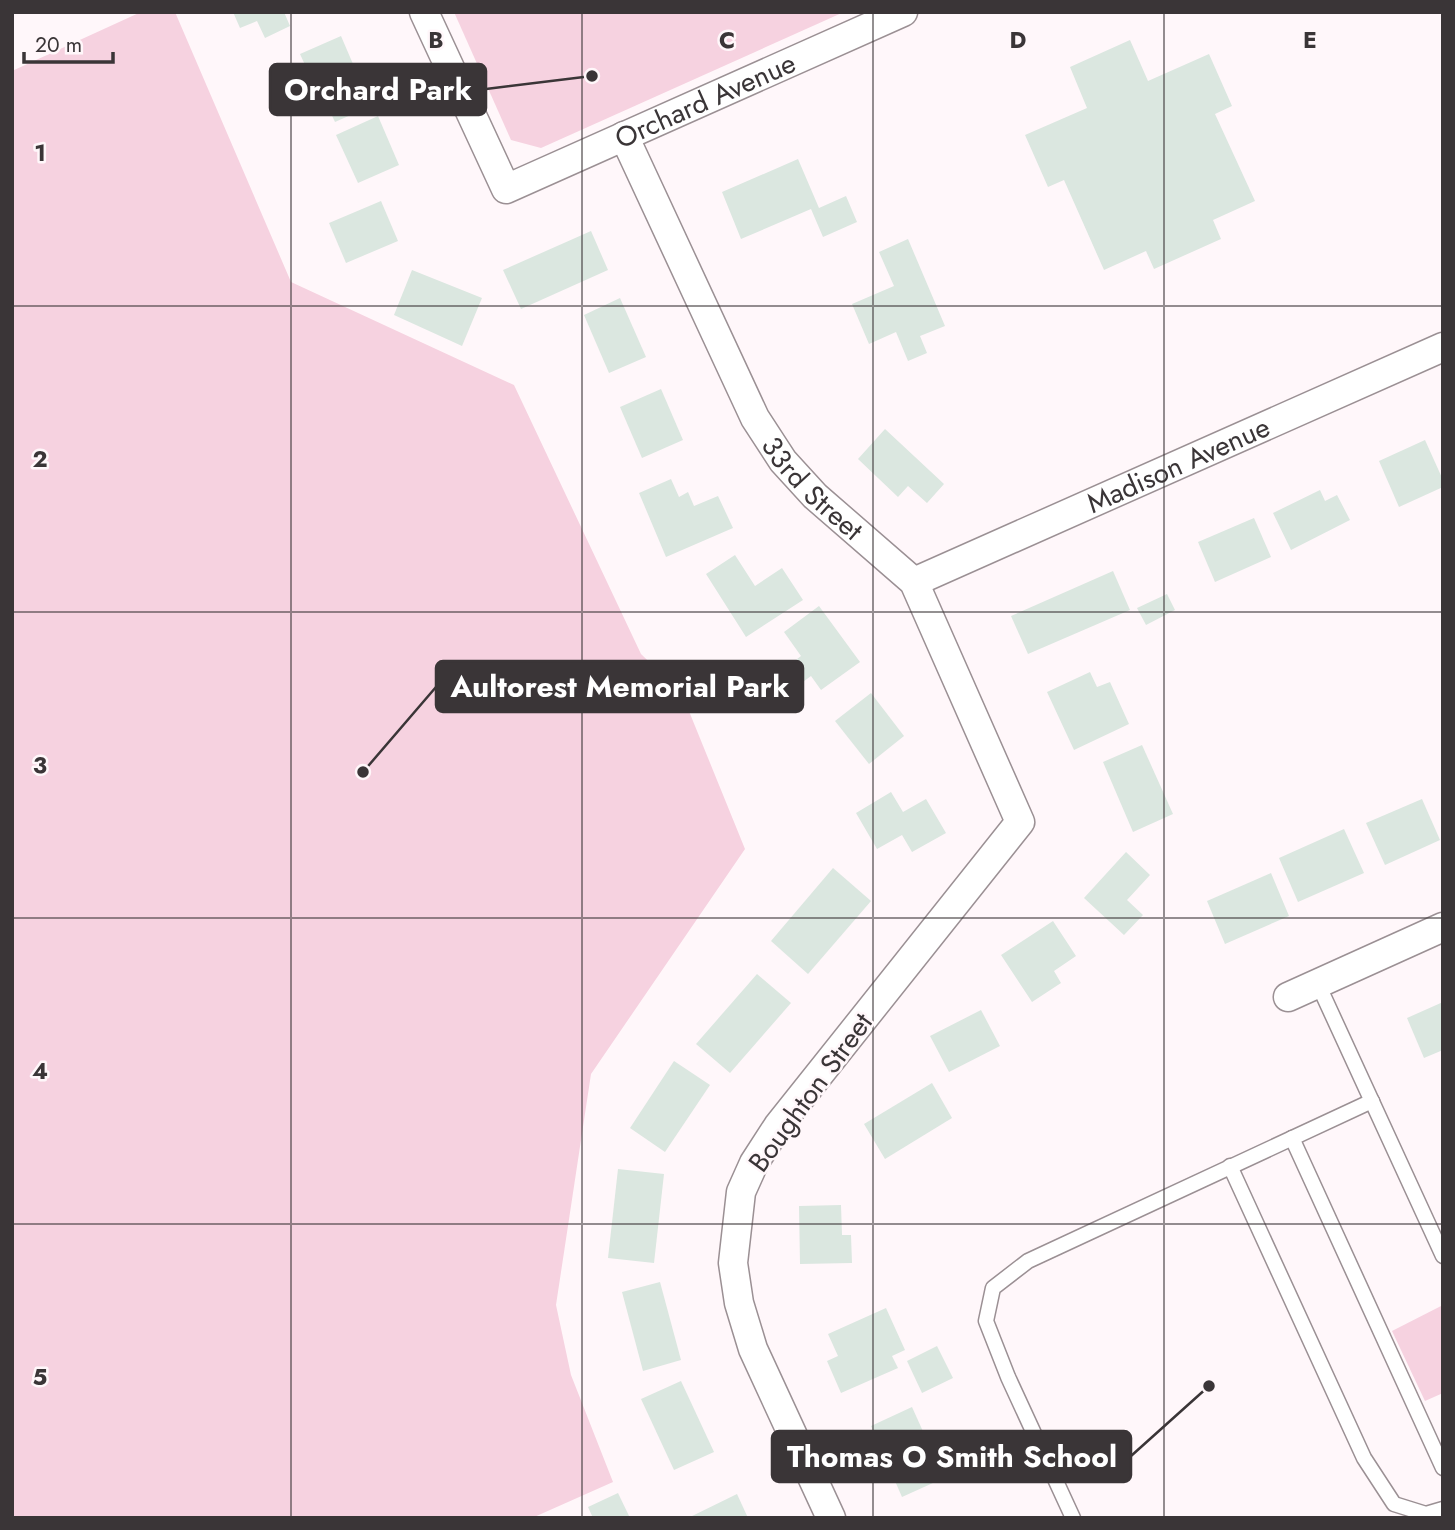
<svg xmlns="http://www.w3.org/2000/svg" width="1455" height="1530" font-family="Jost,sans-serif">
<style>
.green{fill:#f6d2e0}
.building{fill:#dbe7e0}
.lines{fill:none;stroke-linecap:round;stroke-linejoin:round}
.lane-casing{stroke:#9b9094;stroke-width:17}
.street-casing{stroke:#9b9094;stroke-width:31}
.lane{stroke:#fff;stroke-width:14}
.street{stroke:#fff;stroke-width:28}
.grid{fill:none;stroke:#3a3537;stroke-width:2;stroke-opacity:0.55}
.labels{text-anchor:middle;stroke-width:5;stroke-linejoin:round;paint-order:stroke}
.street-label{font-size:28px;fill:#3a3537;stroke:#fff7fa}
.grid-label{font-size:23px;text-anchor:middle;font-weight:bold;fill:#3a3537;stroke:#fff7fa;stroke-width:5;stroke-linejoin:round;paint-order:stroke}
.leader{fill:none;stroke:#3a3537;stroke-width:2.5}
.callout-dot{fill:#3a3537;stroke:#fff7fa;stroke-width:2.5}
.callout{fill:#3a3537;stroke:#3a3537;stroke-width:2.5}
.callout-label{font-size:30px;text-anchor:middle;font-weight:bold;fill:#fff}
</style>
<rect width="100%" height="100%" fill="#fff7fa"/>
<!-- green -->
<g class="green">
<polygon points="141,12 175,12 291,282 514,385 641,654 682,694 745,849 591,1074 556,1305 571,1375 613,1482 532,1518 12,1518 12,71"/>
<polygon points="454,12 844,12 541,148 511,140"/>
<polygon points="1443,1305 1443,1393 1425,1401 1392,1331"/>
</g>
<!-- building -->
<g class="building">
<polygon points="233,12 284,12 290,26 265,38 257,21 240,28"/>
<polygon points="341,36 371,106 335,122 327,105 304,115 292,86 311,78 300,54"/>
<polygon points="1130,40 1148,81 1209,54 1232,106 1215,114 1255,201 1213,220 1221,239 1154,269 1146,251 1104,270 1064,180 1048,187 1025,135 1087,108 1070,67"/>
<polygon points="378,116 399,165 358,183 336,135"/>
<polygon points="798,159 819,208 846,196 857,222 823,237 811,209 741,239 722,192"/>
<polygon points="381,201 398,241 346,263 329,223"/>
<polygon points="591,231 608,270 521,309 503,270"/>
<polygon points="908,239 945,326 920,336 927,353 908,361 896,332 869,344 852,304 894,286 879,252"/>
<polygon points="412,270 482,298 462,346 394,315"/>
<polygon points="620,298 646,357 609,373 584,315"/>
<polygon points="661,389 683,440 642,458 620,407"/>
<polygon points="885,429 944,484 927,503 908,486 898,497 858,459"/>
<polygon points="1425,440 1443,480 1443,487 1399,507 1379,461"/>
<polygon points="671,479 679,497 688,492 694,506 718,496 733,528 666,557 639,493"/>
<polygon points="1320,490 1325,501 1337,495 1350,520 1291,550 1273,513"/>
<polygon points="1254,518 1271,557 1215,582 1198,542"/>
<polygon points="735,555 755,586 782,568 803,600 746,637 706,574"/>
<polygon points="1113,571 1130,610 1028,654 1011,616"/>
<polygon points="1167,594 1175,610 1146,625 1137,608"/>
<polygon points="819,606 860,662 821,690 811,676 796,687 783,670 801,656 784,632"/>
<polygon points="1090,672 1097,687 1110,682 1129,724 1074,750 1047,692"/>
<polygon points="871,693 904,736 869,764 835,721"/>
<polygon points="1142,745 1173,814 1133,832 1103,762"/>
<polygon points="891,792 903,812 926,799 946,833 912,852 902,835 877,849 856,813"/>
<polygon points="1422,799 1440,840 1385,865 1366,823"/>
<polygon points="1344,829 1364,873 1298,902 1279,858"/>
<polygon points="1126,852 1150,875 1127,900 1143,915 1124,935 1084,898"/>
<polygon points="833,868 871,901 808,974 771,941"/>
<polygon points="1271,873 1289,916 1225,944 1207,901"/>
<polygon points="1053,921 1076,956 1054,971 1061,983 1032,1002 1001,955"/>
<polygon points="757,974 791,1003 730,1073 696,1044"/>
<polygon points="1443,1002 1443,1050 1424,1058 1407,1018"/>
<polygon points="981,1010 1000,1046 949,1072 930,1036"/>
<polygon points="674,1061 710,1085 665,1152 630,1128"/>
<polygon points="932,1083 952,1118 885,1159 864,1124"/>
<polygon points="618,1169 664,1174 654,1263 608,1258"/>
<polygon points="841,1205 842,1235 851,1235 852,1263 800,1264 799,1206"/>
<polygon points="660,1282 681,1360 643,1371 622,1292"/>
<polygon points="886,1308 905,1350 892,1356 898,1368 841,1393 827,1361 838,1356 828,1334"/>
<polygon points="937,1346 953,1378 922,1393 907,1361"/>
<polygon points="681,1381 714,1452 674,1470 641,1399"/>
<polygon points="912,1407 944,1478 902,1497 871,1426"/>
<polygon points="618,1493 630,1518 593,1518 588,1507"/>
<polygon points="737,1494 748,1518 688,1518"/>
</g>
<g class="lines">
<!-- lane casing -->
<g class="lane-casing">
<g id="lane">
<polyline points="1318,984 1443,1256"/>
<polyline points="1292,1138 1443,1468"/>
<polyline points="1230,1166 1364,1458 1394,1504 1426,1514 1443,1509"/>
<polyline points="1073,1518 1008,1377 986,1321 993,1288 1028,1261 1372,1101"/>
</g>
</g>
<!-- street casing -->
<g class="street-casing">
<g id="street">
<path id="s1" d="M424,12l82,177 397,-177"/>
<path id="s2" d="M624,136l131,282 28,43 32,35 99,86 106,240 -242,304 -24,37 -13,29 -8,71 6,40 14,46 78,169"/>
<path id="s3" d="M914,582l529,-235"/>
<polyline points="1288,997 1443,927"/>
</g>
</g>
<!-- lane -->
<use href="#lane" class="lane"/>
<!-- street -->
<use href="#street" class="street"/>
</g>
<!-- grid -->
<path class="grid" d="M291,12v1506M582,12v1506M873,12v1506M1164,12v1506M12,306h1431M12,612h1431M12,918h1431M12,1224h1431"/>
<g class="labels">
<!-- street labels -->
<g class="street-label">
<text dy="10" stroke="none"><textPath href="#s1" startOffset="413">Orchard Avenue</textPath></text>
<text dy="10" stroke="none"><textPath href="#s3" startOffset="289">Madison Avenue</textPath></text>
<text dy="10" stroke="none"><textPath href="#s2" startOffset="402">33rd Street</textPath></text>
<text transform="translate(810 1092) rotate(-54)" y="10">Boughton Street</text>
</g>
</g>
<g class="grid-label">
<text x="436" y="48">B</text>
<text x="727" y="48">C</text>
<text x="1018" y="48">D</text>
<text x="1310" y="48">E</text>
<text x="40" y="161">1</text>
<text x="40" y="467">2</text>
<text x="40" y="773">3</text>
<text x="40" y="1079">4</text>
<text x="40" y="1385">5</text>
</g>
<!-- callouts -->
<path class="leader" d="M592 76L486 89M363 772L436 687M1209 1386L1131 1456"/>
<g class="callout-dot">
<circle cx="592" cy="76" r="7"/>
<circle cx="363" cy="772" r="7"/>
<circle cx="1209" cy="1386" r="7"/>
</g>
<g class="callout">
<rect x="270" y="64" width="216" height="51" rx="7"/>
<rect x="436" y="661" width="367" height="51" rx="7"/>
<rect x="772" y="1431" width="359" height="51" rx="7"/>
</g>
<g class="callout-label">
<text x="378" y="100">Orchard Park</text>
<text x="620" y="697">Aultorest Memorial Park</text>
<text x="952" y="1467">Thomas O Smith School</text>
</g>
<!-- border -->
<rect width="1455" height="1530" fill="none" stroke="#3a3537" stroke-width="28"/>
<!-- scale -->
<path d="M24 52v10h89v-10" fill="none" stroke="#3a3537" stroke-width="3.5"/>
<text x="35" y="52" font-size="21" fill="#3a3537" stroke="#fff7fa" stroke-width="5" paint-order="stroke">20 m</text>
</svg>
